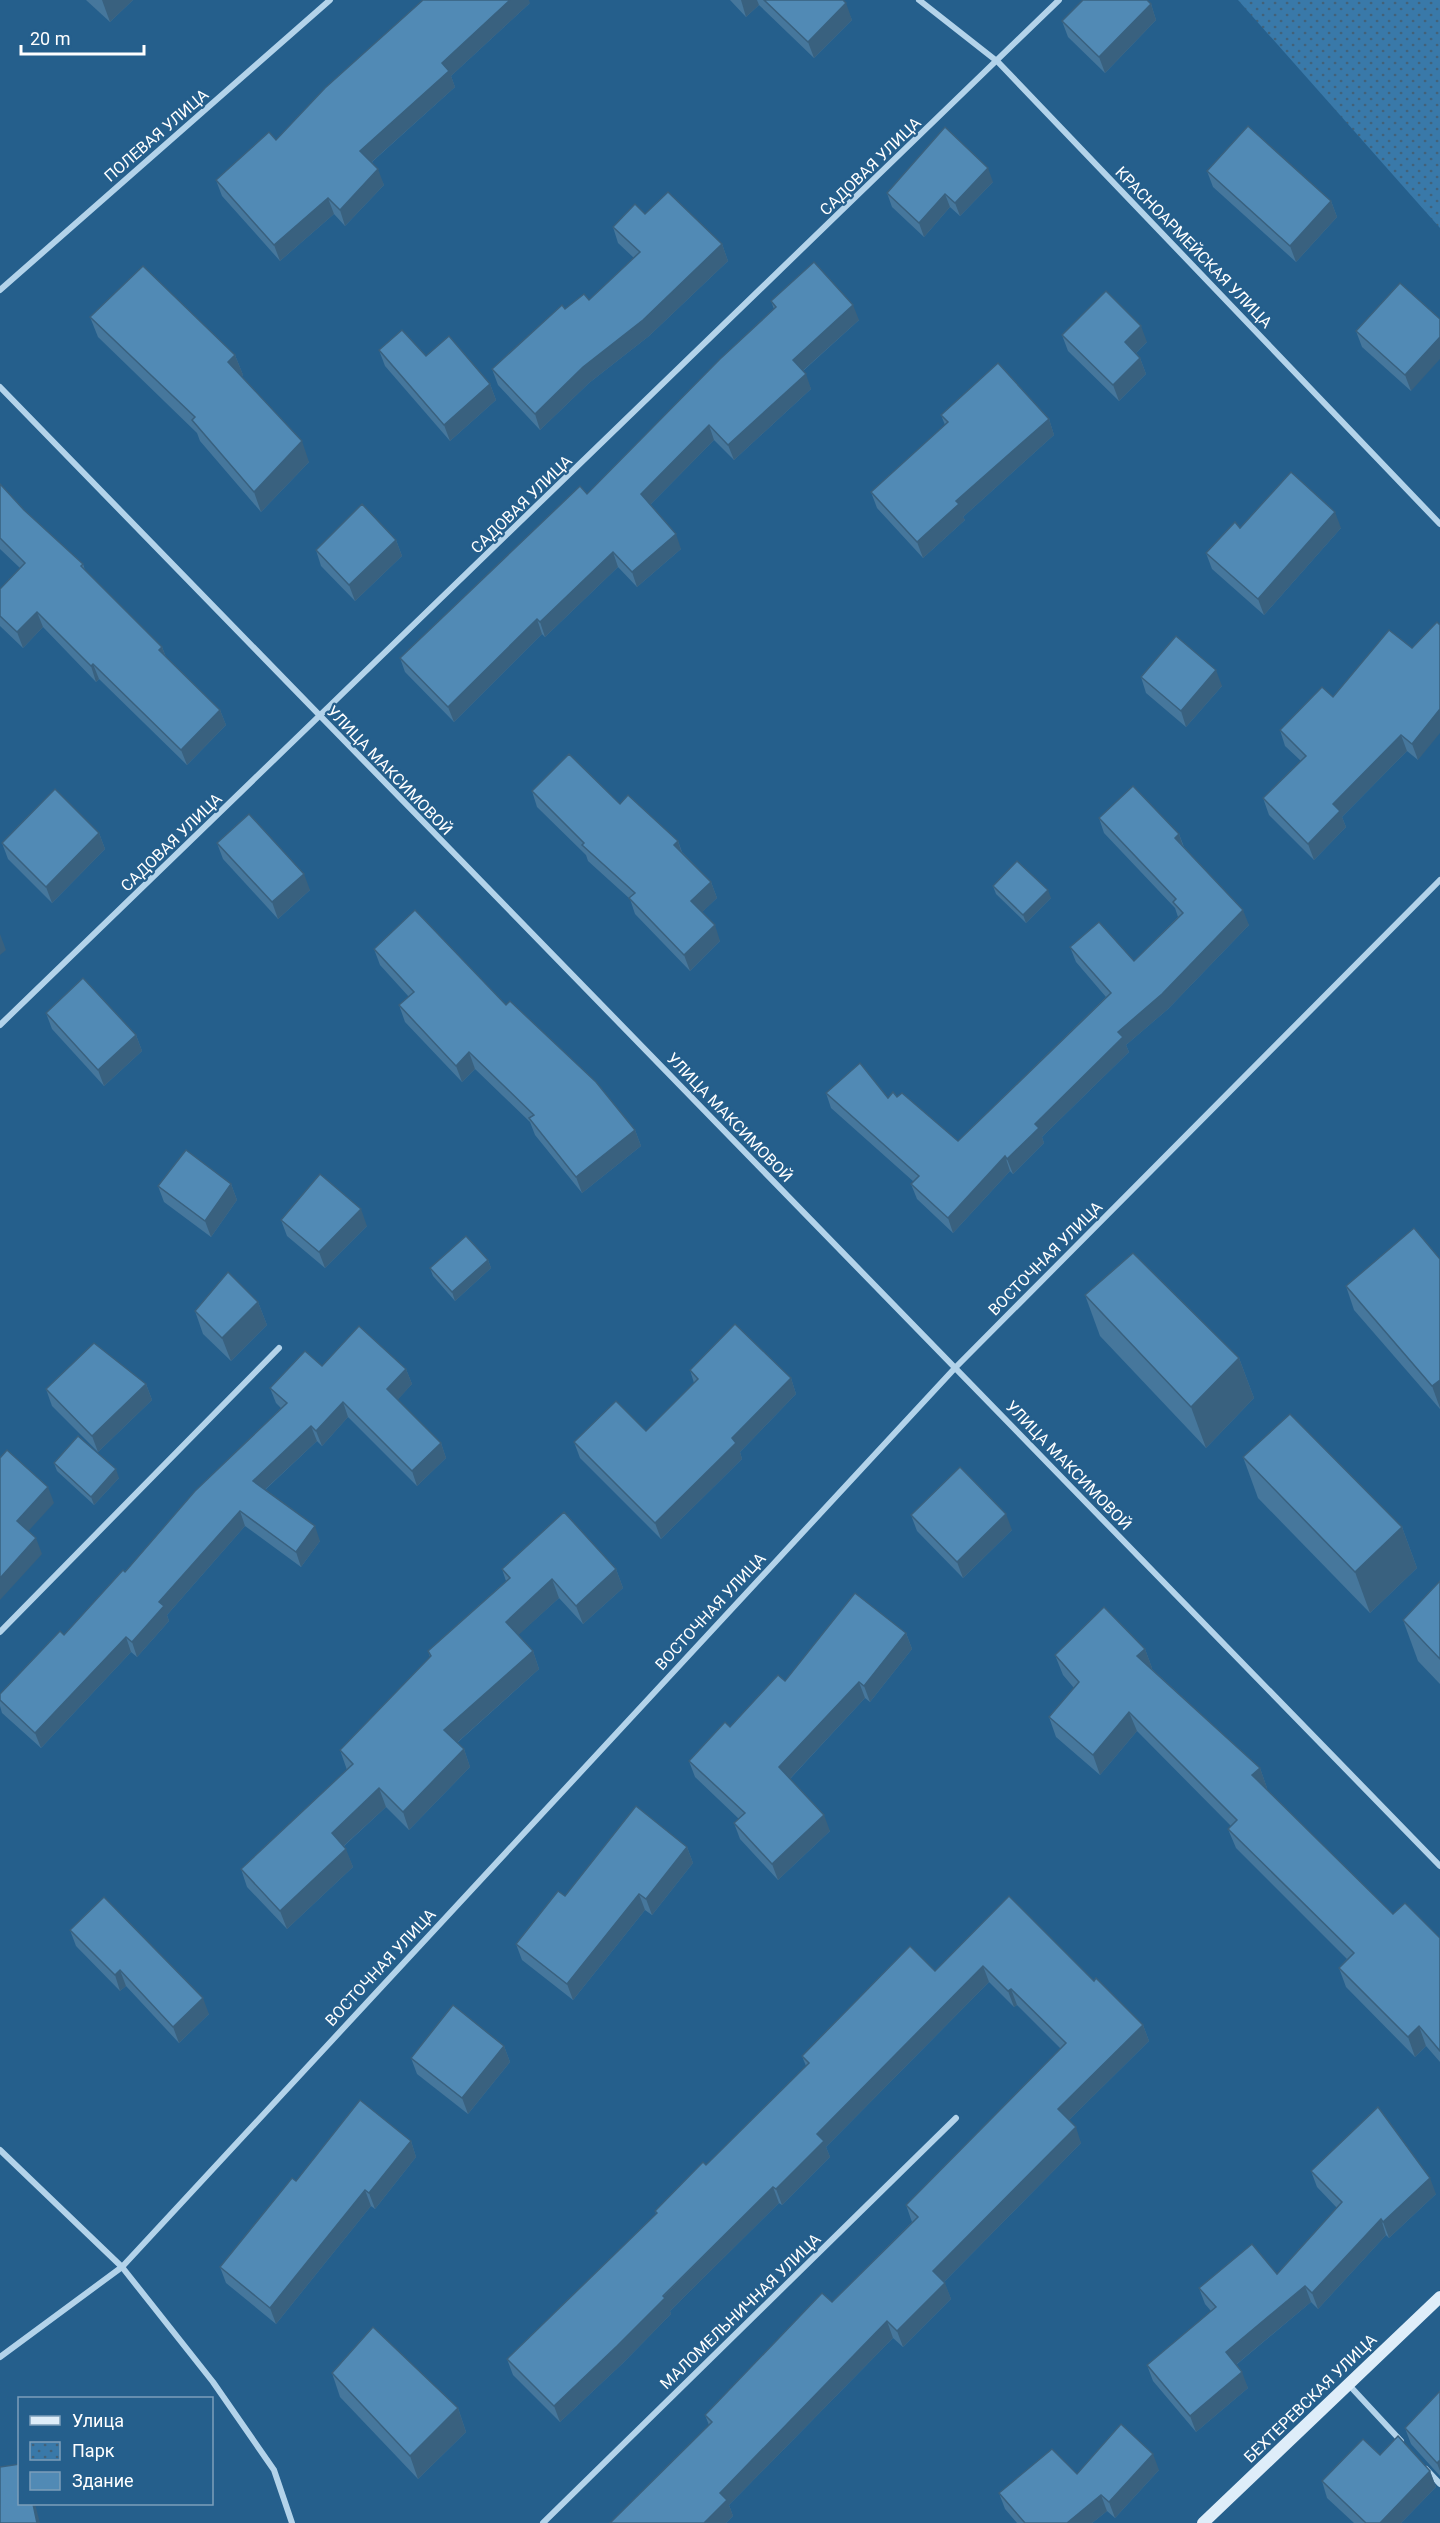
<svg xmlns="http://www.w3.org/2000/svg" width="1440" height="2523" font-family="Roboto,sans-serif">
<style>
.park{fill:url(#park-dots)}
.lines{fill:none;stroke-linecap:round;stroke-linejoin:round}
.street{stroke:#b3d3ea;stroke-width:6}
.secondary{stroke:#deedf9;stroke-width:12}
.wall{fill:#46779c}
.shaded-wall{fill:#39617f}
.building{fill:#518ab5;stroke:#39617f;stroke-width:1.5}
.labels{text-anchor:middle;stroke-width:4.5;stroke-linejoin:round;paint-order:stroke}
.street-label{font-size:16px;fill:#fff;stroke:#255f8c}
</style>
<defs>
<pattern id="park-dots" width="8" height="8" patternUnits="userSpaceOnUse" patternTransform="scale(1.5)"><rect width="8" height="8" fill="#3979a9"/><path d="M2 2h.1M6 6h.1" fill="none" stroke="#42627a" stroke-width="1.8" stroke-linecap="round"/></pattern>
</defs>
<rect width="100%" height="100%" fill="#255f8c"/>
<!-- park -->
<polygon class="park" points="1238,0 1440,0 1440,228"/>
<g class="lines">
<!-- street -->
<g class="street">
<polyline points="919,0 998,62 1440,524"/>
<polyline points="0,290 330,0"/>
<polyline points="0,387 1440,1866"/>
<polyline points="0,1025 1059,0"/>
<polyline points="0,1632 279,1348"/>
<polyline points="0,2150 122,2267 213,2382 274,2470 292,2523"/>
<polyline points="0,2357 122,2267 955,1368 1440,880"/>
<polyline points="1349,2385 1401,2441"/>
<polyline points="1426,2469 1440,2484"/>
<polyline points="543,2523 956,2118"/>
</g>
<!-- secondary -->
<polyline class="secondary" points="1203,2523 1440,2297"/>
</g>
<!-- wall -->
<g class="wall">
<polygon points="86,0 133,0 110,22"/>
<polygon points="730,0 843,0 852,20 814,58 759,5 746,17"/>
<polygon points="530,3 451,76 455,87 372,162 384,185 345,226 334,214 280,261 222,196 216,180 276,140"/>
<polygon points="1151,4 1156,20 1105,73 1068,37 1062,21"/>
<polygon points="1207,171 1331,201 1337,217 1296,262 1213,187"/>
<polygon points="993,182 960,216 950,207 924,237 892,207 887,193"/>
<polygon points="645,214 722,244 728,261 649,336 589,383 540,430 498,385 492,369 565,309 589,300 634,258 618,243 613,227"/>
<polygon points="771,301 859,320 803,371 811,389 734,460 714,440 650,505 681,549 637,587 618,567 545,637 542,634 454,722 405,672 400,658 587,494 774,309"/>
<polygon points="90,317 235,355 243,375 241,377 309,462 261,512 200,441 197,433 98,337"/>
<polygon points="1440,319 1411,391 1362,347 1356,331"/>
<polygon points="1062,335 1147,342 1136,353 1140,358 1146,374 1119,401 1068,351"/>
<polygon points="379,350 426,356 490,384 496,400 450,441 385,366"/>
<polygon points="941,415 1049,419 1054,435 963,517 965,520 923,558 877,508 871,492 945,425"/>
<polygon points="0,484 24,510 83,564 85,570 162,647 166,657 220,710 226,725 187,765 99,679 96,682 43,627 23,648 0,626 0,589 20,568 0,549"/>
<polygon points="1240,528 1341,528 1264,615 1212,569 1206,553"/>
<polygon points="396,540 402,556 355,601 321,566 316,550"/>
<polygon points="1389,630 1418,760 1407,751 1342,817 1346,827 1314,860 1269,815 1263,798 1301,761 1285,746 1280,730 1333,697"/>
<polygon points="1141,677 1222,686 1186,727 1146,693"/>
<polygon points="532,791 620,804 678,841 682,852 711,882 717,898 702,912 720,941 690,971 635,914 630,899 588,861 586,855 537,807"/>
<polygon points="1099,818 1179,834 1184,847 1249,925 1168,1009 1126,1045 1129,1052 1042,1137 1044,1143 1013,1174 1010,1171 953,1233 917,1199 911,1184 914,1182 831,1108 826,1093 888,1098 897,1097 958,1141 1106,997 1076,962 1070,947 1134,961 1178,917 1175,908 1104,833"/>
<polygon points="99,833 105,849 52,903 8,859 2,843"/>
<polygon points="217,843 310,890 278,919 223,859"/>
<polygon points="993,886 1051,898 1026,923 996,894"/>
<polygon points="374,949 506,1005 635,1130 641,1146 582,1193 535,1135 530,1122 475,1069 462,1082 405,1022 399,1005 409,997 380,965"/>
<polygon points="46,1013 136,1035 142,1051 104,1086 52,1029"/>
<polygon points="231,1184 237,1200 211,1237 164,1202 158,1186"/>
<polygon points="281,1220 367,1226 325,1268 287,1236"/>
<polygon points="1440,1259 1440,1409 1354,1310 1346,1286"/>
<polygon points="488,1260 491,1268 455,1301 433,1276 430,1268"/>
<polygon points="1085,1295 1239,1358 1254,1398 1206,1448 1100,1336"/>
<polygon points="258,1302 267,1325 231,1361 203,1334 195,1311"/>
<polygon points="322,1366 406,1369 412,1384 397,1400 441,1443 446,1458 417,1486 348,1417 322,1446 317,1441 265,1490 320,1541 301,1567 245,1526 167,1615 169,1621 137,1657 131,1652 41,1748 2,1713 0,1706 0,1694 64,1635 281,1408 276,1403 270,1388"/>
<polygon points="690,1370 791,1378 796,1394 740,1452 742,1459 661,1539 580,1458 574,1442 646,1431 694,1383"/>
<polygon points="146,1384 152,1400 98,1452 52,1406 46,1389"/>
<polygon points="1243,1457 1402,1527 1417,1568 1370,1613 1258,1498"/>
<polygon points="54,1463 119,1478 94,1505 57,1471"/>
<polygon points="911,1515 1012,1530 963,1578 917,1531"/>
<polygon points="502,1569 616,1569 623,1588 583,1624 559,1598 518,1635 533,1651 539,1669 457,1743 464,1749 470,1767 409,1830 386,1807 344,1846 353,1867 287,1929 247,1887 241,1869 347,1770 340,1750 430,1657 428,1651 506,1581"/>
<polygon points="1440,1581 1440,1684 1418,1661 1403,1620"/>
<polygon points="906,1633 912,1649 870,1702 865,1698 790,1779 830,1831 778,1880 740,1839 734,1823 739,1819 695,1777 689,1761 785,1681"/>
<polygon points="1145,1649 1152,1668 1152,1669 1260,1768 1267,1788 1266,1789 1393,1914 1440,1938 1440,2062 1426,2046 1415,2057 1346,1987 1339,1968 1347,1959 1236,1848 1228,1829 1231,1826 1137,1731 1100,1775 1056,1737 1049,1717 1074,1688 1063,1675 1055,1655"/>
<polygon points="687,1847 693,1863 652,1915 645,1910 573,2000 522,1960 516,1944 565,1896"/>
<polygon points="1009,1896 1094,1981 1143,2025 1149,2041 1069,2120 1081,2143 944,2282 951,2299 903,2347 893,2338 729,2505 733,2516 726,2523 610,2523 709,2425 705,2415 832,2302 912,2222 906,2205 1061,2049 1017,2005 1014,2007 989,1982 826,2147 830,2157 782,2205 779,2203 670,2311 671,2314 623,2363 560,2422 513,2375 507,2359 656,2214 655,2211 706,2165 806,2066 802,2056 935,1971"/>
<polygon points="70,1930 209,2014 179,2043 126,1986 120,1991 76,1946"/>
<polygon points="504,2046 510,2062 468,2114 417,2074 411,2058"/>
<polygon points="411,2141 416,2157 375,2209 371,2206 276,2324 226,2283 220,2267 296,2181"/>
<polygon points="1311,2171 1436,2194 1389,2238 1386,2235 1318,2309 1311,2302 1236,2365 1248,2388 1196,2432 1153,2381 1147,2365 1211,2311 1205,2304 1199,2288 1277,2274 1337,2208 1317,2187"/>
<polygon points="332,2373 458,2408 466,2432 418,2479 340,2397"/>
<polygon points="1440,2391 1440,2476 1411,2444 1405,2428"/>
<polygon points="1380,2455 1430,2471 1436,2487 1401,2523 1354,2523 1327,2498 1322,2481"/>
<polygon points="1159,2470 1115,2518 1107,2511 1092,2523 1017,2523 1005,2509 999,2493 1077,2474"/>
</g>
<!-- shaded-wall -->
<g class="shaded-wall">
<polygon points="102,0 133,0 110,22"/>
<polygon points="510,0 529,0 530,3 451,76 455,87 366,167 360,151 442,63"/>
<polygon points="741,0 757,0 759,5 746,17"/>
<polygon points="846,3 852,20 814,58 808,42"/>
<polygon points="1151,4 1156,20 1105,73 1099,57"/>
<polygon points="988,168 993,182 960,216 955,203"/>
<polygon points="378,169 384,185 345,226 340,210"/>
<polygon points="945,194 950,207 924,237 919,223"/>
<polygon points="328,198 334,214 280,261 274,245"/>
<polygon points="1331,201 1337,217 1296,262 1290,246"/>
<polygon points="722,244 728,261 649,336 589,383 540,430 535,414 583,367"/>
<polygon points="853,305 859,320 798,375 793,360"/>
<polygon points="1141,326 1147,342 1131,358 1125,342"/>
<polygon points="1440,337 1440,359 1411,391 1405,375"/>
<polygon points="235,355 243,375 235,382 228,362"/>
<polygon points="1140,358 1146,374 1119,401 1113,385"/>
<polygon points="806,374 811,389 734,460 728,445"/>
<polygon points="490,384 496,400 450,441 444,425"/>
<polygon points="1049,419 1054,435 963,517 965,520 923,558 917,542 956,501"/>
<polygon points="709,425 714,440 646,509 641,494"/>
<polygon points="302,441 309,462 261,512 254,492"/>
<polygon points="1335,512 1341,528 1264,615 1258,599"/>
<polygon points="676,534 681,549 637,587 632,572"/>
<polygon points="396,540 402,556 355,601 349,585"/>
<polygon points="613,552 618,567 545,637 540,622"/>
<polygon points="37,612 43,627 23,648 17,632"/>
<polygon points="537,619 542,634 454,722 448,707"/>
<polygon points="162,647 168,663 159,650"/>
<polygon points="93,664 99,679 96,682 91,666"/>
<polygon points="1216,670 1222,686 1186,727 1181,711"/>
<polygon points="1440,709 1440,733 1418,760 1412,744"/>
<polygon points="220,710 226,725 187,765 181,750"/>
<polygon points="1401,735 1407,751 1342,817 1346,827 1314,860 1308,844 1333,804"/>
<polygon points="99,833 105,849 52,903 46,887"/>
<polygon points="1179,834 1184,849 1175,838"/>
<polygon points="678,841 683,857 674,845"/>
<polygon points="304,874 310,890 278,919 272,902"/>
<polygon points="711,882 717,898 697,917 691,901"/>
<polygon points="1048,890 1051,898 1026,923 1023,915"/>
<polygon points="1243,910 1249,925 1168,1009 1126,1045 1129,1052 1042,1137 1044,1143 1013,1174 1007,1159 1035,1124 1118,1032"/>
<polygon points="715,925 720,941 690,971 684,955"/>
<polygon points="0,934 6,950 0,955"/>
<polygon points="136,1035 142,1051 104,1086 98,1070"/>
<polygon points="469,1052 475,1069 462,1082 456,1066"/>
<polygon points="635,1130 641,1146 582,1193 576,1177"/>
<polygon points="1005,1156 1010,1171 953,1233 948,1218"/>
<polygon points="231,1184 237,1200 211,1237 205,1221"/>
<polygon points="361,1209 367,1226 325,1268 319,1252"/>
<polygon points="488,1260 491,1268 455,1301 452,1292"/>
<polygon points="258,1302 267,1325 231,1361 222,1338"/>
<polygon points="1239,1358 1254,1398 1206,1448 1191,1407"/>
<polygon points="406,1369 412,1384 393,1405 387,1389"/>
<polygon points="791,1378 796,1394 740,1452 742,1459 661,1539 655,1523 732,1438"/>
<polygon points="1440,1380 1440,1408 1432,1386"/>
<polygon points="146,1384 152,1400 98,1452 92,1436"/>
<polygon points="343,1402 348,1417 322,1446 316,1431"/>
<polygon points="311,1426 317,1441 258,1496 253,1481"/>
<polygon points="441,1443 446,1458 417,1486 412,1471"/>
<polygon points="116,1469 119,1478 94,1505 91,1497"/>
<polygon points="48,1487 54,1503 23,1537 17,1521"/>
<polygon points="240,1511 245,1526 167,1615 169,1621 137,1657 132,1642 159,1602"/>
<polygon points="1006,1514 1012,1530 963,1578 957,1562"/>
<polygon points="315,1526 320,1541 301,1567 296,1552"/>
<polygon points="1402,1527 1417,1568 1370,1613 1355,1572"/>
<polygon points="36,1538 42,1554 0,1600 0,1578"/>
<polygon points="616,1569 623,1588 583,1624 576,1606"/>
<polygon points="552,1579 559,1598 513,1640 506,1622"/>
<polygon points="906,1633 912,1649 870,1702 864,1686"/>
<polygon points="126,1637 131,1652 41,1748 35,1733"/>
<polygon points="1145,1649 1152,1668 1145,1676 1137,1656"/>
<polygon points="533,1651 539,1669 451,1748 444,1730"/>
<polygon points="859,1682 865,1698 785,1784 779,1767"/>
<polygon points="1129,1712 1137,1731 1100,1775 1093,1755"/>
<polygon points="464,1749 470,1767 409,1830 403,1812"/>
<polygon points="1260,1768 1267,1788 1259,1795 1252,1775"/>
<polygon points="379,1788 386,1807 338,1851 332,1833"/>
<polygon points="824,1815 830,1831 778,1880 772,1864"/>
<polygon points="687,1847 693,1863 652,1915 646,1899"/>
<polygon points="346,1849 353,1867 287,1929 280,1911"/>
<polygon points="639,1894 645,1910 573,2000 567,1984"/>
<polygon points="983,1966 989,1982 826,2147 830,2157 782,2205 776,2189 817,2134"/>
<polygon points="120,1970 126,1986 120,1991 115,1975"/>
<polygon points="1011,1989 1017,2005 1014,2007 1008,1991"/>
<polygon points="203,1998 209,2014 179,2043 173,2027"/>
<polygon points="1143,2025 1149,2041 1064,2125 1058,2109"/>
<polygon points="1419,2026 1426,2046 1415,2057 1408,2037"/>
<polygon points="504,2046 510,2062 468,2114 462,2098"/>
<polygon points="1076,2127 1081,2143 939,2287 933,2271"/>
<polygon points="411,2141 416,2157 375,2209 369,2193"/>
<polygon points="1430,2178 1436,2194 1389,2238 1383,2222"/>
<polygon points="773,2187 779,2203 670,2311 671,2314 623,2363 560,2422 554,2406"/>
<polygon points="365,2190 371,2206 276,2324 270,2308"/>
<polygon points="1381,2219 1386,2235 1318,2309 1312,2293"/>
<polygon points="945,2283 951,2299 903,2347 897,2331"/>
<polygon points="1305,2286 1311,2302 1232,2368 1226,2352"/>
<polygon points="887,2321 893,2338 729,2505 733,2516 726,2523 704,2523 720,2493"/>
<polygon points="1242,2372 1248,2388 1196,2432 1190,2416"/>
<polygon points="458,2408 466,2432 418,2479 410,2456"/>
<polygon points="1153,2454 1159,2470 1115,2518 1109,2502"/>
<polygon points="1440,2460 1440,2471 1437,2463"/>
<polygon points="1430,2471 1436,2487 1401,2523 1380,2523"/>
<polygon points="1101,2495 1107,2511 1092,2523 1067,2523"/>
<polygon points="33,2504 35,2504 40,2523 37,2523"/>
</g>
<!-- building -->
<g class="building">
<polygon points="423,0 510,0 442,63 449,71 360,151 378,169 340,210 328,198 274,245 216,180 269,132 276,140 325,88"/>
<polygon points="764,0 843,0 846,3 808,42"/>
<polygon points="1083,0 1147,0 1151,4 1099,57 1062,21"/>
<polygon points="1248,126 1331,201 1290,246 1207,171"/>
<polygon points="945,127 988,168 955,203 945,194 919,223 887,193"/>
<polygon points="668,192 722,244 643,320 583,367 535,414 492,369 562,305 565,309 584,294 589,300 640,252 613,227 635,204 645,214"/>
<polygon points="814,262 853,305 793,360 806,374 728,445 709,425 641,494 676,534 632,572 613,552 540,622 537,619 448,707 400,658 580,486 587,494 720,359 776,307 771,301"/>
<polygon points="143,266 235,355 228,362 302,441 254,492 192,420 195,417 90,317"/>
<polygon points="1400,283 1440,319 1440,337 1405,375 1356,331"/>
<polygon points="1106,291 1141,326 1125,342 1140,358 1113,385 1062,335"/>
<polygon points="402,330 426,356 449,336 490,384 444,425 379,350"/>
<polygon points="998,363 1049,419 956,501 959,504 917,542 871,492 948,422 941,415"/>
<polygon points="1291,472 1335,512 1258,599 1206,553 1235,522 1240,528"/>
<polygon points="0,484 24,510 83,564 81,566 162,647 159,650 220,710 181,750 93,664 91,666 37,612 17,632 0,616 0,589 25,563 0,538"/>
<polygon points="362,504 396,540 349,585 316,550"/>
<polygon points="1437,622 1440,625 1440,709 1412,744 1401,735 1333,804 1340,811 1308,844 1263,798 1306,756 1280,730 1322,687 1333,697 1389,630 1412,648"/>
<polygon points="1176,636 1216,670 1181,711 1141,677"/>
<polygon points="569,754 620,804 628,795 678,841 674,845 711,882 691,901 715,925 684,955 629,898 635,893 582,845 584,843 532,791"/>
<polygon points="1133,786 1179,834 1175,838 1243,910 1162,994 1118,1032 1123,1037 1035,1124 1039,1128 1007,1159 1005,1156 948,1218 911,1184 919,1176 826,1093 860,1063 888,1098 893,1092 897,1097 902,1093 958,1141 1111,993 1070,947 1099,922 1134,961 1183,913 1173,902 1176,899 1099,818"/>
<polygon points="55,789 99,833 46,887 2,843"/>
<polygon points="249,814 304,874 272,902 217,843"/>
<polygon points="1017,861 1048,890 1023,915 993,886"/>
<polygon points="415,910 506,1005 510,1001 596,1082 635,1130 576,1177 529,1118 534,1115 469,1052 456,1066 399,1005 414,992 374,949"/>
<polygon points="83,978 136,1035 98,1070 46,1013"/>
<polygon points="186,1150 231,1184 205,1221 158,1186"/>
<polygon points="320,1174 361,1209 319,1252 281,1220"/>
<polygon points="1414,1228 1440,1259 1440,1380 1432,1386 1346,1286"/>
<polygon points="466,1236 488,1260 452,1292 430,1268"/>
<polygon points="1133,1253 1239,1358 1191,1407 1085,1295"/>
<polygon points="228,1272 258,1302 222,1338 195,1311"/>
<polygon points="735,1324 791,1378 732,1438 736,1443 655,1523 574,1442 616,1401 646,1431 698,1379 690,1370"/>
<polygon points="359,1326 406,1369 387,1389 441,1443 412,1471 343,1402 316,1431 311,1426 253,1481 315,1526 296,1552 240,1511 159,1602 164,1606 132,1642 126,1637 35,1733 0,1700 0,1694 60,1631 64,1635 123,1570 125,1572 195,1491 287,1403 270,1388 305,1351 322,1366"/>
<polygon points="94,1343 146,1384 92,1436 46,1389"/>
<polygon points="1290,1414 1402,1527 1355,1572 1243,1457"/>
<polygon points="78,1436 116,1469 91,1497 54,1463"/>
<polygon points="7,1450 48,1487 17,1521 36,1538 0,1578 0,1458"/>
<polygon points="960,1467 1006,1514 957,1562 911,1515"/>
<polygon points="564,1512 616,1569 576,1606 552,1579 506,1622 533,1651 444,1730 464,1749 403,1812 379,1788 332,1833 346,1849 280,1911 241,1869 353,1764 340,1750 431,1656 428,1651 510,1578 502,1569"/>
<polygon points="1440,1581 1440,1659 1403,1620"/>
<polygon points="855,1593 906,1633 864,1686 859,1682 779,1767 824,1815 772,1864 734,1823 745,1813 689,1761 725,1722 730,1727 778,1675 785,1681"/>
<polygon points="1104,1607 1145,1649 1137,1656 1260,1768 1252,1775 1393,1914 1405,1903 1440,1938 1440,2051 1419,2026 1408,2037 1339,1968 1354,1953 1228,1829 1237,1820 1129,1712 1093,1755 1049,1717 1079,1682 1055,1655"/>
<polygon points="636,1806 687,1847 646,1899 639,1894 567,1984 516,1944 558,1891 565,1896"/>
<polygon points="1009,1896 1094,1981 1096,1978 1143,2025 1058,2109 1076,2127 933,2271 945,2283 897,2331 887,2321 720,2493 727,2500 704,2523 610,2523 712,2422 705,2415 822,2293 832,2302 918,2217 906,2205 1066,2043 1011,1989 1008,1991 983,1966 817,2134 824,2141 776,2189 773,2187 663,2296 665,2298 617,2346 554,2406 507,2359 657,2213 655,2211 703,2162 706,2165 809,2063 802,2056 910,1946 935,1971"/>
<polygon points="104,1897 203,1998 173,2027 120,1970 115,1975 70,1930"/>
<polygon points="453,2005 504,2046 462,2098 411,2058"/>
<polygon points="360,2100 411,2141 369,2193 365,2190 270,2308 220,2267 292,2178 296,2181"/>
<polygon points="1378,2107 1430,2178 1383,2222 1381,2219 1312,2293 1305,2286 1226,2352 1242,2372 1190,2416 1147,2365 1216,2307 1199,2288 1252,2244 1277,2274 1342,2202 1311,2171"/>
<polygon points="373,2327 458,2408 410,2456 332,2373"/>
<polygon points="1440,2391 1440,2460 1437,2463 1405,2428"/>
<polygon points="1121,2424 1153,2454 1109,2502 1101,2495 1067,2523 1025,2523 999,2493 1052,2449 1077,2474"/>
<polygon points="1398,2436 1430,2471 1380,2523 1366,2523 1322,2481 1363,2439 1380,2455"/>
<polygon points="20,2464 20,2504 33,2504 37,2523 0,2523 0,2467"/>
</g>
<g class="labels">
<!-- street labels -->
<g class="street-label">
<text transform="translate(156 135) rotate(-41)" y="6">ПОЛЕВАЯ УЛИЦА</text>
<text transform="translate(870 166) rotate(-44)" y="6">САДОВАЯ УЛИЦА</text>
<text transform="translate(1194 247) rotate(46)" y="6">КРАСНОАРМЕЙСКАЯ УЛИЦА</text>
<text transform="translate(521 504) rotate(-44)" y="6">САДОВАЯ УЛИЦА</text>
<text transform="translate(390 770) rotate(46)" y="6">УЛИЦА МАКСИМОВОЙ</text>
<text transform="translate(171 842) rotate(-44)" y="6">САДОВАЯ УЛИЦА</text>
<text transform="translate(730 1117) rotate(46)" y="6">УЛИЦА МАКСИМОВОЙ</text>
<text transform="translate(1045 1258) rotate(-45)" y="6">ВОСТОЧНАЯ УЛИЦА</text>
<text transform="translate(1069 1465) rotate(46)" y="6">УЛИЦА МАКСИМОВОЙ</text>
<text transform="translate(710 1611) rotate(-47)" y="6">ВОСТОЧНАЯ УЛИЦА</text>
<text transform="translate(380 1967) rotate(-47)" y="6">ВОСТОЧНАЯ УЛИЦА</text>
<text transform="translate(740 2311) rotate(-44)" y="6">МАЛОМЕЛЬНИЧНАЯ УЛИЦА</text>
<text transform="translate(1310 2398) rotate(-44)" y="6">БЕХТЕРЕВСКАЯ УЛИЦА</text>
</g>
</g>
<!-- legend -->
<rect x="18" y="2397" width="195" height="108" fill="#255f8c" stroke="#7c9fba" stroke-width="1.5"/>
<rect x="30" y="2416" width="30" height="9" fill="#deedf9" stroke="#7c9fba" stroke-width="1.5"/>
<text x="72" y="2427" font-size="18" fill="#ffffff">Улица</text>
<rect x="30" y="2442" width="30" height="18" fill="url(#park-dots)" stroke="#7c9fba" stroke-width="1.5"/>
<text x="72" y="2457" font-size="18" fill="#ffffff">Парк</text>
<rect x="30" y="2472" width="30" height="18" fill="#518ab5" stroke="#7c9fba" stroke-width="1.5"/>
<text x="72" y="2487" font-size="18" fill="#ffffff">Здание</text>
<!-- scale -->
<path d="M21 45v9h123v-9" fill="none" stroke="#ffffff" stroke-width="3"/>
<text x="30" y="45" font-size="18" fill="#ffffff" stroke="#255f8c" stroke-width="4.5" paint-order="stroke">20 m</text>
</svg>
